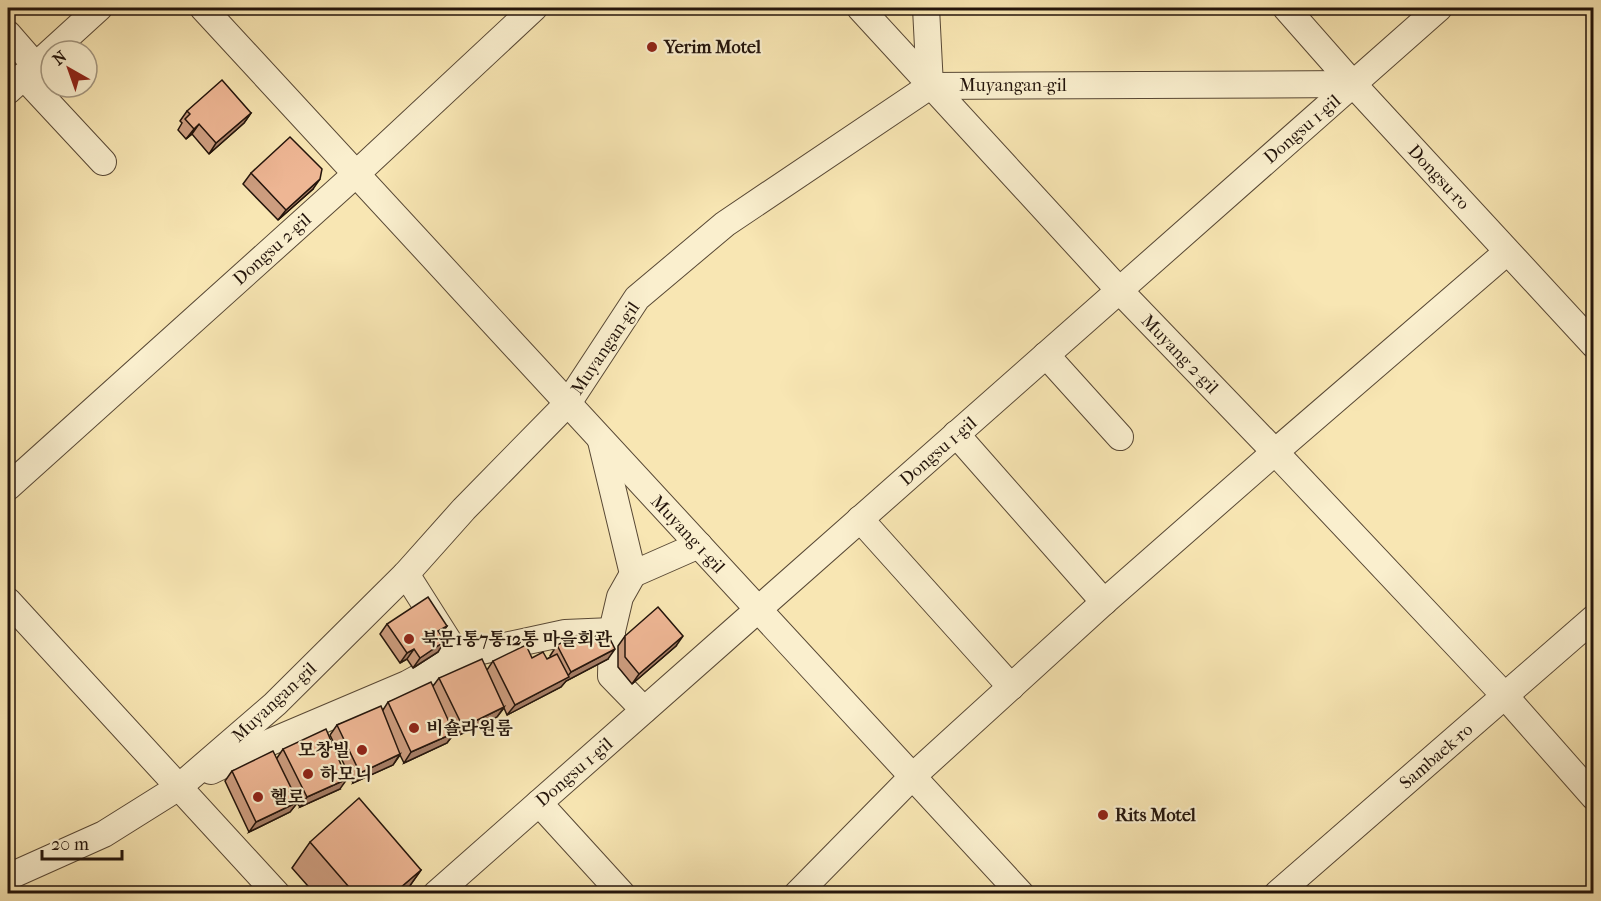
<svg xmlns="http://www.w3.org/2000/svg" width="1601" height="901" font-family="'IM FELL French Canon','Noto Serif KR',serif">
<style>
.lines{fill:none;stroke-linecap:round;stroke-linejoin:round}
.minor-casing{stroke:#584835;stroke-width:28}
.minor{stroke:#faefce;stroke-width:26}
.wall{fill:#cd9d7f;stroke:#23140b;stroke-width:1.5}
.shaded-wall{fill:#a77f68;stroke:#23140b;stroke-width:1.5}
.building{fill:#eeb694;stroke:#23140b;stroke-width:1.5}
.poi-dot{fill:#8f2418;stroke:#faefce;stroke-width:2}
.labels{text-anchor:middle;stroke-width:4.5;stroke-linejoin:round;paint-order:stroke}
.poi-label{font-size:18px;font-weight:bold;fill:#23140b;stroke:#faefce;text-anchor:start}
.street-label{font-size:18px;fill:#23140b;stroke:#faefce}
</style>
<rect width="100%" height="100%" fill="#f8e6b3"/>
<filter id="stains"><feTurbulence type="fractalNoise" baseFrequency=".00333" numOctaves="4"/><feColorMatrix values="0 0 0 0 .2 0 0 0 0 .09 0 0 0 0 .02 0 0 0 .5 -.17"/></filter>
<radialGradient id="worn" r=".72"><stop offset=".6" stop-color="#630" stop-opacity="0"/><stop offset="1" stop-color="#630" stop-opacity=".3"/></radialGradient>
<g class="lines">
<!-- minor casing -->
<g class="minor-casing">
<g id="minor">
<polyline points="203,8 1021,894"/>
<polyline points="860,8 1119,290 1275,452 1505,696 1594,797"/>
<polyline points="926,8 930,86"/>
<polyline points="1286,8 1353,84 1594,345"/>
<polyline points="8,34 35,65"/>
<polyline points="23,76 103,162"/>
<polyline points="8,91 99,8"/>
<polyline points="1046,355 1120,437"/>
<polyline points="956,434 1104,602"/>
<polyline points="601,441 633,574 620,597 612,631"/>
<polyline points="8,487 356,174 534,8"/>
<polyline points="860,519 1011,687"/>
<polyline points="406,574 458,656"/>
<polyline points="633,574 699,545"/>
<polyline points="8,601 277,894"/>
<polyline points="211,771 268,743 407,684 458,656 565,633 612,631 611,676 644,710"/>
<polyline points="539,803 622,894"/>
<polyline points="8,877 104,834 179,787 275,704 406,574 464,509 568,403 637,298 725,224 930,86 1353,84"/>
<polyline points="436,894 1439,8"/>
<polyline points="797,894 913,776 1104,602 1275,452 1507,252"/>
<polyline points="1277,894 1594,618"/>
</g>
</g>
<!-- minor -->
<use href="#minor" class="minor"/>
</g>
<!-- wall -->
<g class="wall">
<polygon points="187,111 251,113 244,123 209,154 192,134 186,139 178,130 182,123 180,121"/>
<polygon points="251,173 313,189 278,220 243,184"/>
<polygon points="387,624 447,626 441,634 438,652 413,668 407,659 400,663 380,634"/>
<polygon points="625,636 676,646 632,684 618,667 618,646"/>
<polygon points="588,640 608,659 566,681 561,687 507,715 504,708 497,717 455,737 454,734 447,743 404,763 400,755 393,765 353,783 330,735 337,725 383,710 388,702 433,686 439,678 487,670 493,661 532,658 547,659 551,657 550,656 557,645"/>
<polygon points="283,749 340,789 300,807 297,803 290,812 249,832 225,781 232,771 277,758"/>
<polygon points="310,842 421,870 404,894 315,894 292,868"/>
</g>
<!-- shaded-wall -->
<g class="shaded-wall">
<polygon points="251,113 244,123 209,154 216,143"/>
<polygon points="199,124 192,134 186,139 194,129"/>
<polygon points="320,179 313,189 278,220 286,210"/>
<polygon points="447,626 440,636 438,631"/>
<polygon points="683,636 676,646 632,684 639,674"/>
<polygon points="445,641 438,652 413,668 420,658"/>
<polygon points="414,649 407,659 400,663 407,653"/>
<polygon points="615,649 608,659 566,681 561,687 507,715 515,705 566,678 571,672"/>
<polygon points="504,707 497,717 455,737 463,727"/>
<polygon points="454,733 447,743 404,763 411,752"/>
<polygon points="400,754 393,765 353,783 360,773"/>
<polygon points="347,779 340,789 300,807 307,797"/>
<polygon points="298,802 290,812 249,832 256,822"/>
<polygon points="421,870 404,894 393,894"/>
</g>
<!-- building -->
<g class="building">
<polygon points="222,80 251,113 216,143 199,124 194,129 185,119 190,114 187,111"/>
<polygon points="290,137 322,169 320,179 286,210 251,173"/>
<polygon points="428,597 447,626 438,631 445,641 420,658 414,649 407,653 387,624"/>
<polygon points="658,607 683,636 639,674 625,657 625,636"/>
<polygon points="606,631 615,649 571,672 557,645 584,632 588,640"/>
<polygon points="526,645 532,658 543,652 547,659 557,654 569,677 515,705 493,661"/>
<polygon points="482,659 504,707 463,727 439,678"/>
<polygon points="431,682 454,733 411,752 388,702"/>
<polygon points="381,706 400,754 360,773 337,725"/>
<polygon points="326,729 347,779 307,797 283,749"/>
<polygon points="273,751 298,802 256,822 232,771"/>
<polygon points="359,798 421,870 393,894 355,894 310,842"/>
</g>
<!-- markers -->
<g class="poi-dot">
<circle cx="652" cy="47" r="6"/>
<circle cx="409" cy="639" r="6"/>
<circle cx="414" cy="728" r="6"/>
<circle cx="362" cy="750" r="6"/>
<circle cx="308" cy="774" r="6"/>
<circle cx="258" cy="797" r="6"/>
<circle cx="1103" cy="815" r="6"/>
</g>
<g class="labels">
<!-- poi labels -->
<g class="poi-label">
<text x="664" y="53">Yerim Motel</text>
<text x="421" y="645">북문1통7통12통 마을회관</text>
<text x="426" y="734">비숄라원룸</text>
<text x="350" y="756" text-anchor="end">모창빌</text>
<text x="320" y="780">하모니</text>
<text x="270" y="803">헬로</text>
<text x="1115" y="821">Rits Motel</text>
</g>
<!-- street labels -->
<g class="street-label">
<text x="1013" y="91">Muyangan-gil</text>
<text transform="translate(1302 129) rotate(-41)" y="6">Dongsu 1-gil</text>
<text transform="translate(1439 177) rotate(47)" y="6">Dongsu-ro</text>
<text transform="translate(272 249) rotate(-42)" y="6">Dongsu 2-gil</text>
<text transform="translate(605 348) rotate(-56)" y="6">Muyangan-gil</text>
<text transform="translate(1180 354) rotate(46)" y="6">Muyang 2-gil</text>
<text transform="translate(938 451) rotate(-41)" y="6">Dongsu 1-gil</text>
<text transform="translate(688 534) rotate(47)" y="6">Muyang 1-gil</text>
<text transform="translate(274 702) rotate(-43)" y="6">Muyangan-gil</text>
<text transform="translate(1436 756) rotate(-41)" y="6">Sambaek-ro</text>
<text transform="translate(574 772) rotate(-41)" y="6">Dongsu 1-gil</text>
</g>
</g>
<!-- margin -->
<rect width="1601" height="901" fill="none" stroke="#f8e6b3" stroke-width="30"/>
<rect x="9" y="9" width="1583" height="883" fill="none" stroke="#23140b" stroke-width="3"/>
<rect x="15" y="15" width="1571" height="871" fill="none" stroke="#23140b" stroke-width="1.5"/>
<!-- north arrow -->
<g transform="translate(69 69) rotate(320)"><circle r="28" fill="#faefce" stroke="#a49780" stroke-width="1.5"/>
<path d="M0-4.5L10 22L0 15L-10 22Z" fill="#8f2418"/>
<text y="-9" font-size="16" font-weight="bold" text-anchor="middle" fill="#23140b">N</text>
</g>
<!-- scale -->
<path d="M42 850v9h80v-9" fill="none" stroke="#23140b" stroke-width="3"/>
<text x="51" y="850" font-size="18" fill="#23140b" stroke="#faefce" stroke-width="4.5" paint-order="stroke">20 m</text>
<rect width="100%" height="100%" filter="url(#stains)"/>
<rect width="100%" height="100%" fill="url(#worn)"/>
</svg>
